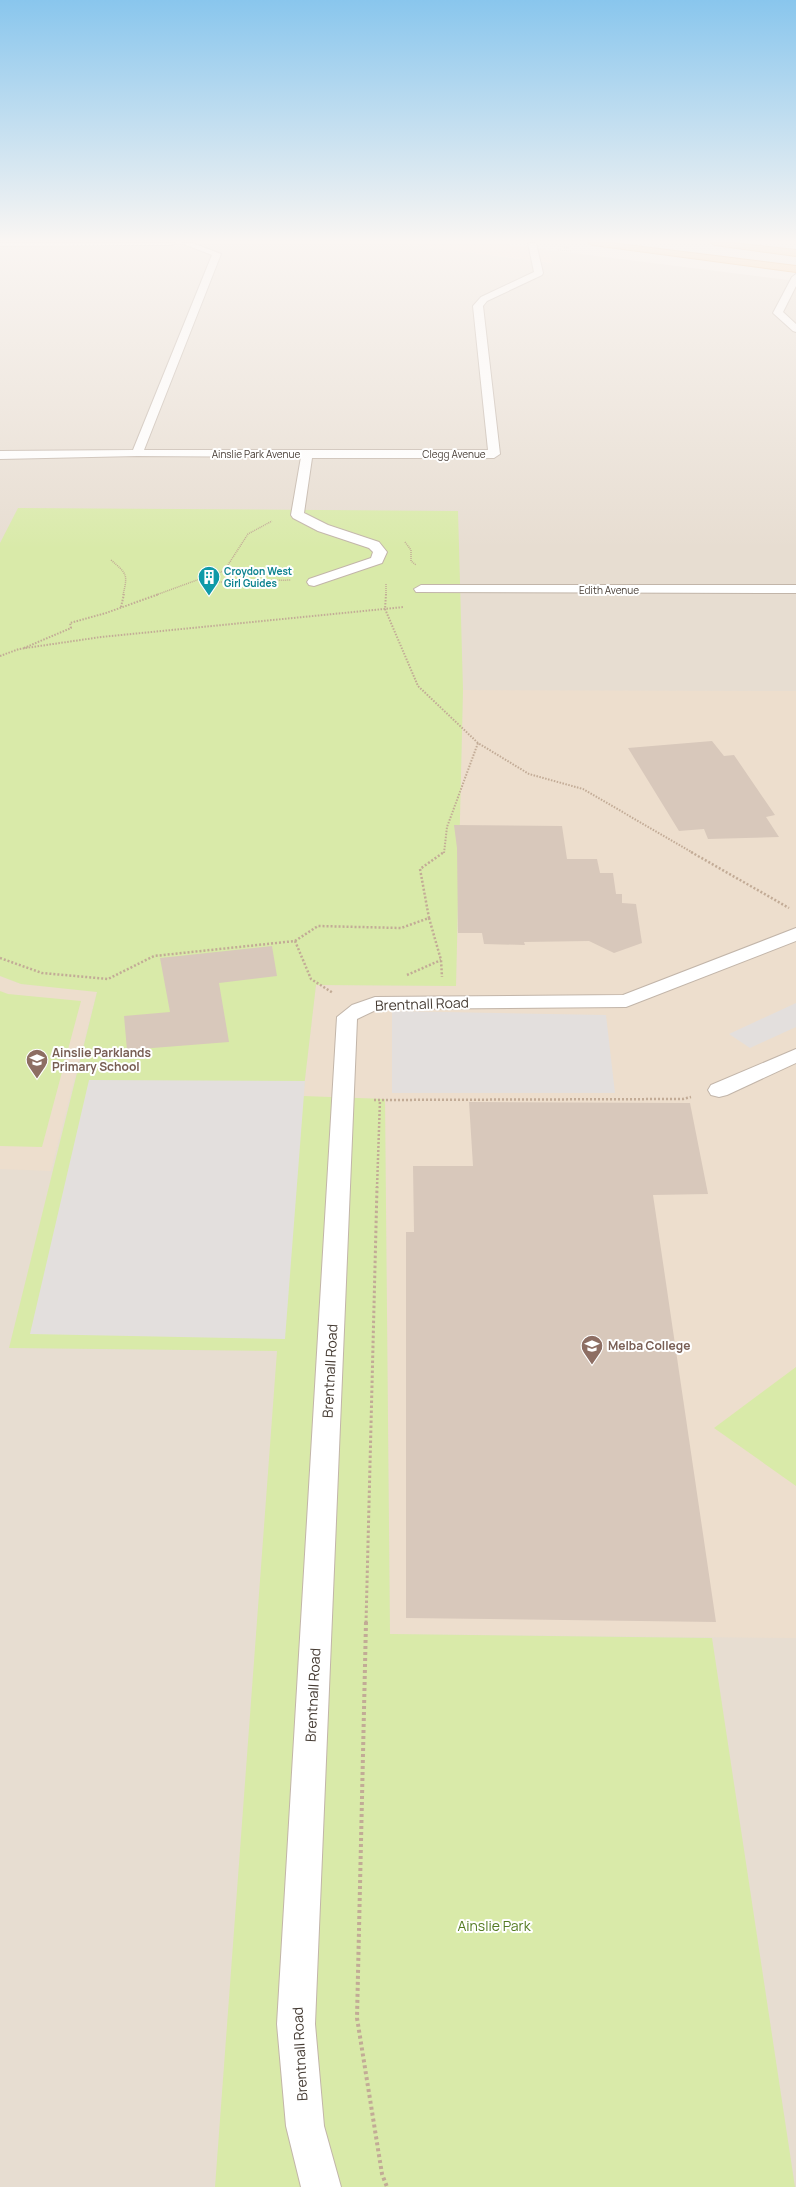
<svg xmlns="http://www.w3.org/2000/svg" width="796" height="2187" font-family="Manrope,sans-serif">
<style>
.residential{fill:#e7ddd1}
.commercial{fill:#f7decd}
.education{fill:#eddecd}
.green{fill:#d9eaa9}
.parking{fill:#e3dfdd}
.building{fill:#d8c8bb}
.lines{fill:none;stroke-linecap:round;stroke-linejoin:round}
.minor-casing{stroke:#c2b5a9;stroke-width:2}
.primary-casing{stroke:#eba65a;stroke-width:2}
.path-far5{stroke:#c2ab96;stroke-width:1;stroke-dasharray:1 1;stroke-linecap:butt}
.path-far4{stroke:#c2ab96;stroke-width:1.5;stroke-dasharray:1 1;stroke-linecap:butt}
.path-far3{stroke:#c2ab96;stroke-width:2;stroke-dasharray:1.5 1.5;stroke-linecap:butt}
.path-far2{stroke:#c2ab96;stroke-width:2.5;stroke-dasharray:2 2;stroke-linecap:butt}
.path-far1{stroke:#c2ab96;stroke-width:3;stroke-dasharray:2.5 2.5;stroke-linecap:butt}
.path{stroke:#c2ab96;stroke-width:4;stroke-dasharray:3 3;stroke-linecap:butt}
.minor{fill:#fff;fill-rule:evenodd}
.primary{fill:#ffcc91;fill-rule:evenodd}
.labels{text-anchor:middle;stroke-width:4;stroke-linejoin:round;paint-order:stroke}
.far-street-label{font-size:10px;fill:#453b33;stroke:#fff}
.far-culture-label{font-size:10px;font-weight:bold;fill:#0d838f;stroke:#fff;text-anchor:start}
.education-label{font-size:12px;font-weight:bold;fill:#785e54;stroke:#fff;text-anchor:start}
.near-street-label{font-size:14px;fill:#453b33;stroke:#fff}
.near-park-label{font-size:14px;fill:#547b23;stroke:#fff}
</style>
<rect width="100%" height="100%" fill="#f3ece4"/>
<!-- residential -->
<polygon class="residential" points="0,243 397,243 551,263 549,250 796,281 796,2187 0,2187"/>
<!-- commercial -->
<polygon class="commercial" points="397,243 495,243 549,250 552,263"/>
<!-- education -->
<g class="education">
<polygon points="463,690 796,691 796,1638 390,1634 385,1099 303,1097 316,985 456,986"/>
<polygon points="0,976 21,984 97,991 51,1171 0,1169"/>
</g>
<!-- green -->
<g class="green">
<polygon points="18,508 458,511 463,690 456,986 316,985 303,1096 385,1099 390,1634 712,1638 795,2187 215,2187 277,1351 9,1348 97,992 21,984 0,976 0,543"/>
<polygon points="0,991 8,994 81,1001 42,1147 0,1146"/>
<polygon points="796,1367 796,1486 714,1428"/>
</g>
<!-- parking -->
<g class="parking">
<polygon points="796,1003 796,1027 750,1048 729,1034"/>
<polygon points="392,1011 606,1015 615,1093 392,1093"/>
<polygon points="89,1080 305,1081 285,1339 30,1334"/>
</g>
<!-- building -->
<g class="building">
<polygon points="712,741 724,756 734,755 775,815 766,817 779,837 708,839 704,829 679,831 628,748"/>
<polygon points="454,825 562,826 567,859 597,859 600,873 613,873 616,894 622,894 622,903 636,904 642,943 614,953 589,941 524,942 525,945 484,944 482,933 458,933 457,848"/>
<polygon points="272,946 277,976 219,983 229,1042 127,1050 124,1016 170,1012 160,958"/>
<polygon points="469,1102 690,1103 708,1194 653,1195 716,1622 406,1618 406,1232 414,1232 413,1166 473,1166"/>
</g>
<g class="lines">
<!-- minor casing -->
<g class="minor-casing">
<g id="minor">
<polygon points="0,243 175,243 171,245 0,246"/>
<polygon points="181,243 192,243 221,254 144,450 488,450 473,306 481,297 534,272 528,243 536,243 543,273 542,275 487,301 483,306 500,454 494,458 312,458 304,513 328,525 379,542 387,552 382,563 314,586 309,585 307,582 309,579 371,558 373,552 369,548 318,531 293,518 291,515 301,457 137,456 0,459 0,451 133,450 212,255"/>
<polygon points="796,274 796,286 783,312 796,324 796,332 793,331 773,313 792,277"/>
<polygon points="421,585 796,585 796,593 416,592 414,589"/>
<polygon points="796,928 796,941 626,1007 378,1009 357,1019 315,2024 324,2126 341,2187 301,2187 286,2126 277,2024 337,1017 352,1005 375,997 623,995"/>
<polygon points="796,1049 796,1063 727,1095 719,1097 711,1095 708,1090 711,1085"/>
</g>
</g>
<!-- primary casing -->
<g class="primary-casing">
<g id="primary">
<polygon points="589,243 611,243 796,266 796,272 593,245"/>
<polygon points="711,243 733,243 796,250 796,256 715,245"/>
</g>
</g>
<!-- path-far5 -->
<g class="path-far5">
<polyline points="498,243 509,244"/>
<polyline points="558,246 569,248"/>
<polyline points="558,250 571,251"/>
</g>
<!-- path-far4 -->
<g class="path-far4">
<polyline points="405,542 411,550 411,561 416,565"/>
<path d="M111,560c16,14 17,14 12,35"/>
<polyline points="208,576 224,571 248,534 272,521"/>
<polyline points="156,595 208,576 220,582 291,580"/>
<polyline points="386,595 386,584"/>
</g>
<!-- path-far3 -->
<g class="path-far3">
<polyline points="386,594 385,609 418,686 478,743 529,774 583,789 693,853"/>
<polyline points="121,607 124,594"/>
<polyline points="24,648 71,628 70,623 106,613 159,594"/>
<polyline points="0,656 19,649 101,637 404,607"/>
<polyline points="444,853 447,827 478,743"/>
</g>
<!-- path-far2 -->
<g class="path-far2">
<polyline points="691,852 789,908"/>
<polyline points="429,918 441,960 442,977"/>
<polyline points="295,941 318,926 401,928 429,918 420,869 444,852"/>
<polyline points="0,958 42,973 108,979 154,956 295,941 311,979 333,993"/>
<polyline points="407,975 441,960"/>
<polyline points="374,1100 683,1099 691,1097"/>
<polyline points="377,1188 380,1100"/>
</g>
<!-- path-far1 -->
<polyline class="path-far1" points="366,1623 377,1187"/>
<!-- path -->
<polyline class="path" points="366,1622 357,2018 382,2174 387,2187"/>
<!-- minor -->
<use href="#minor" class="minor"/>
<!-- primary -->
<use href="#primary" class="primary"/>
</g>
<!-- sky -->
<linearGradient id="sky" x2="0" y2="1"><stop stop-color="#89c6ed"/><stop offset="0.44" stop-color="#faf6f3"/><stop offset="1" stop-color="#faf6f3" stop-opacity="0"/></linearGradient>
<rect width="796" height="549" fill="url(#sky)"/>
<!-- icons -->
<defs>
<g id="building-pin" transform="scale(1.15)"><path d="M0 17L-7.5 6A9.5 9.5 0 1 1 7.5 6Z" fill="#0f9aa8" stroke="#fff"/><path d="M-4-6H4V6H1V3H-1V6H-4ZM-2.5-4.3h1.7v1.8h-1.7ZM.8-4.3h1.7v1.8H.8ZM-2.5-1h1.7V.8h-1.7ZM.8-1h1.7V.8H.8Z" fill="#fff"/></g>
<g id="school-pin" transform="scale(1.15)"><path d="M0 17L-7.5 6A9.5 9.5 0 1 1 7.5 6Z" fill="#8d6e63" stroke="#fff"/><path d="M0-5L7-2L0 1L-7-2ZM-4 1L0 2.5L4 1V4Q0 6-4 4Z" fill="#fff"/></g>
</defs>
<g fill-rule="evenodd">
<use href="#building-pin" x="209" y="577"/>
<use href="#school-pin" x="37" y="1060"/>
<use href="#school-pin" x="592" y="1346"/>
</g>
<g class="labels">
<!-- far-street labels -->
<g class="far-street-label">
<text x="256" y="458">Ainslie Park Avenue</text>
<text x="454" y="458">Clegg Avenue</text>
<text x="609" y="594">Edith Avenue</text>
</g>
<!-- far-culture labels -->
<g class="far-culture-label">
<text x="224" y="575">Croydon West<tspan x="224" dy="12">Girl Guides</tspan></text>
</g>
<!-- education labels -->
<g class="education-label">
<text x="52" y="1057">Ainslie Parklands<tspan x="52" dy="14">Primary School</tspan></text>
<text x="608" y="1350">Melba College</text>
</g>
<!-- near-street labels -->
<g class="near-street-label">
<text transform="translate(422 1004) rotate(-2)" y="5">Brentnall Road</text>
<text transform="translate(330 1371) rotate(-87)" y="5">Brentnall Road</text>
<text transform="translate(313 1695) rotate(-87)" y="5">Brentnall Road</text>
<text transform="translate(300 2054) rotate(-93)" y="5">Brentnall Road</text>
</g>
<!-- near-park labels -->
<g class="near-park-label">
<text x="494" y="1931">Ainslie Park</text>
</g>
</g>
</svg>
